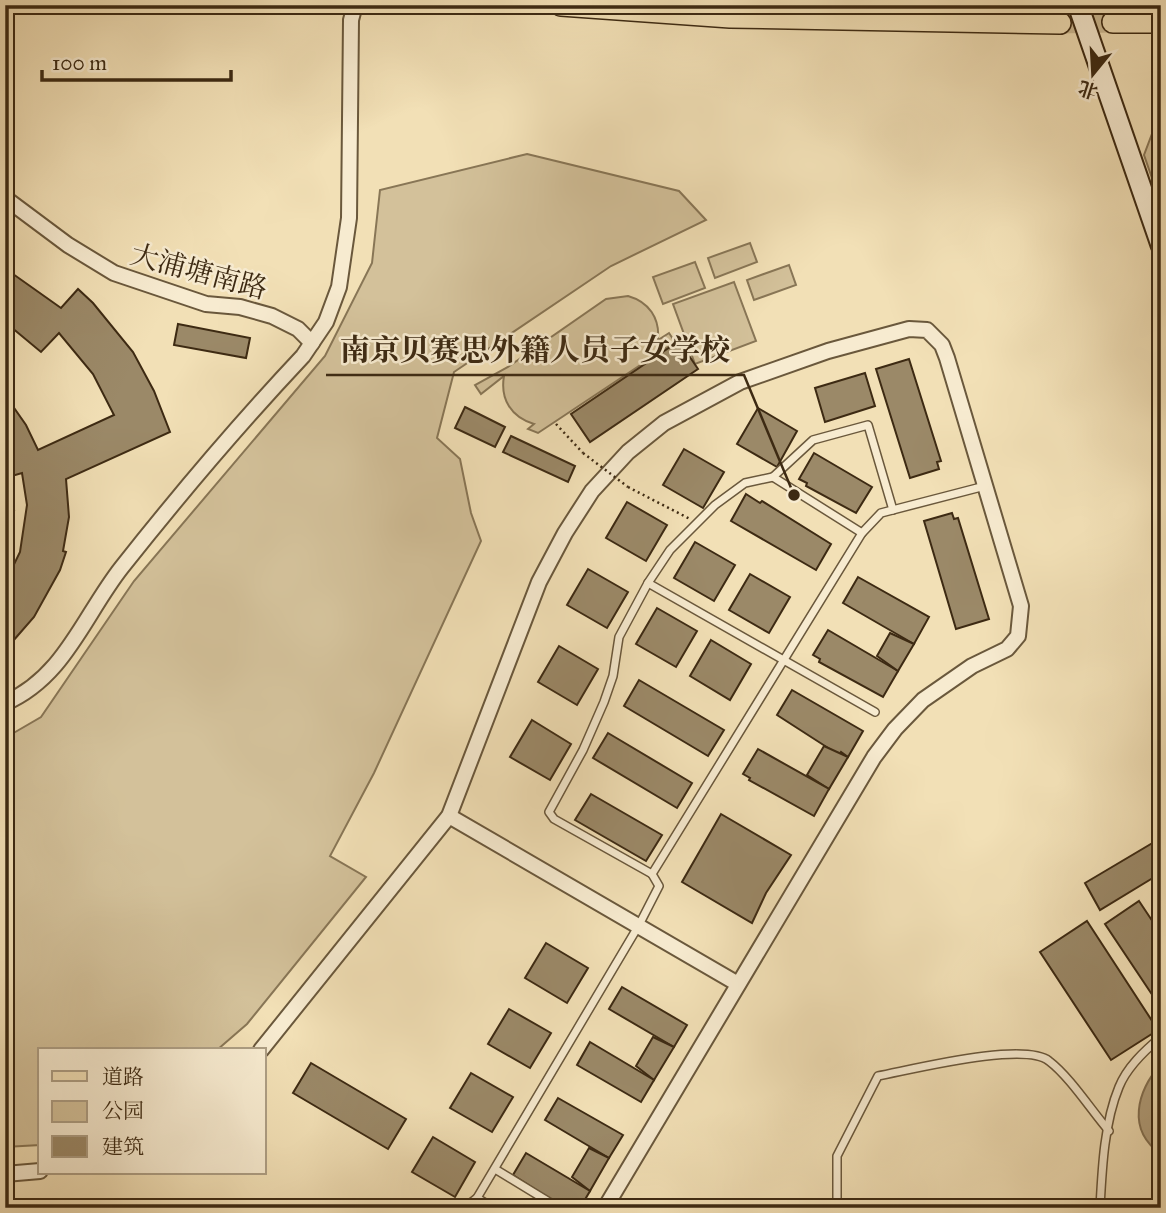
<svg xmlns="http://www.w3.org/2000/svg" width="1166" height="1213" font-family="'IM FELL Great Primer','Noto Serif SC',serif">
<style>
.green{fill:#d3c19a;stroke:#887656;stroke-width:2}
.water{fill:#b4a27f;stroke:#847254;stroke-width:2}
.building{fill:#9b8968;stroke:#3d2a13;stroke-width:2}
.lines{fill:none;stroke-linecap:round;stroke-linejoin:round}
.primary-tunnel{stroke:#cebc95;stroke-width:21;stroke-dasharray:21 10;stroke-linecap:butt}
.lane-casing{stroke:#6a583c;stroke-width:10}
.street-casing{stroke:#6a583c;stroke-width:18}
.secondary-casing{stroke:#3d2a13;stroke-width:23}
.primary-casing{stroke:#3d2a13;stroke-width:24}
.path{stroke:#3d2a13;stroke-width:2.5;stroke-dasharray:2 3.5;stroke-linecap:butt}
.lane{stroke:#f7ebd0;stroke-width:7}
.street{stroke:#f7ebd0;stroke-width:14}
.secondary{stroke:#f7ebd0;stroke-width:19}
.primary{stroke:#f2e0b6;stroke-width:21}
.path-bridge{stroke:#3d2a13;stroke-width:2.5;stroke-dasharray:2 3.5;stroke-linecap:butt}
.labels{text-anchor:middle;stroke-width:5;stroke-linejoin:round;paint-order:stroke}
.street-label{font-size:28px;fill:#3d2a13;stroke:#f7ebd0}
.leader{fill:none;stroke:#3d2a13;stroke-width:2.5}
.callout-dot{fill:#3d2a13;stroke:#f7ebd0;stroke-width:2.5}
.callout-label{font-size:30px;text-anchor:middle;font-weight:bold;fill:#3d2a13;stroke:#f7ebd0;stroke-width:5;stroke-linejoin:round;paint-order:stroke}
</style>
<rect width="100%" height="100%" fill="#f2e0b6"/>
<filter id="stains"><feTurbulence type="fractalNoise" baseFrequency=".00286" numOctaves="4"/><feColorMatrix values="0 0 0 0 .2 0 0 0 0 .09 0 0 0 0 .02 0 0 0 .5 -.17"/></filter>
<radialGradient id="worn" r=".72"><stop offset=".6" stop-color="#630" stop-opacity="0"/><stop offset="1" stop-color="#630" stop-opacity=".3"/></radialGradient>
<!-- green -->
<g class="green">
<polygon points="1161,110 1161,204 1144,155"/>
<polygon points="527,154 679,191 706,220 611,266 454,372 437,438 460,459 471,513 481,541 374,773 330,856 366,877 247,1024 217,1050 40,1050 40,1145 5,1147 5,738 41,717 134,581 325,356 372,263 380,190"/>
<polygon points="750,243 757,262 715,278 708,258"/>
<polygon points="695,262 705,288 663,304 653,277"/>
<polygon points="789,265 796,285 754,300 747,280"/>
<polygon points="734,282 756,341 695,364 673,304"/>
<path d="M628,296c21,6 32,22 30,44l11,-7 6,9 -137,91 -10,-4 6,-5c-23,-7 -34,-25 -30,-48l-23,18 -6,-9 33,-18 98,-68z"/>
</g>
<!-- water -->
<path class="water" d="M1161,1064v90c-35,-24 -24,-63 0,-90z"/>
<!-- building -->
<g class="building">
<polygon points="13,274 61,308 78,289 93,303 133,352 154,391 170,432 66,479 69,517 63,551 66,552 60,570 34,617 13,641 11,638 5,643 5,583 20,552 27,505 22,473 5,478 5,395 26,425 38,450 114,415 93,374 59,333 41,352 5,322 5,288"/>
<polygon points="178,324 250,338 246,358 174,345"/>
<polygon points="679,341 698,369 590,442 571,414"/>
<polygon points="909,359 941,461 937,462 939,469 910,478 876,369"/>
<polygon points="865,373 875,406 825,422 815,388"/>
<polygon points="465,407 505,427 495,447 455,428"/>
<polygon points="758,408 797,431 777,467 737,444"/>
<polygon points="511,436 575,466 568,482 503,452"/>
<polygon points="684,449 724,472 703,508 663,485"/>
<polygon points="814,453 872,487 856,513 806,486 807,483 799,479"/>
<polygon points="746,494 760,503 762,501 831,544 816,570 731,521"/>
<polygon points="627,502 667,525 646,561 606,538"/>
<polygon points="5,510 14,511 5,552"/>
<polygon points="952,513 954,519 958,518 989,619 956,629 924,521"/>
<polygon points="695,542 735,565 714,601 674,578"/>
<polygon points="588,569 628,592 607,628 567,605"/>
<polygon points="750,574 790,597 769,633 729,610"/>
<polygon points="858,577 929,617 914,644 843,603"/>
<polygon points="657,608 697,631 676,667 636,644"/>
<polygon points="828,630 898,671 883,697 819,662 820,659 813,655"/>
<polygon points="890,633 914,644 898,671 877,656"/>
<polygon points="711,640 751,664 730,700 690,676"/>
<polygon points="559,646 598,669 577,705 538,682"/>
<polygon points="639,680 724,730 708,756 624,706"/>
<polygon points="792,690 863,731 848,757 841,752 839,755 777,715"/>
<polygon points="532,720 571,744 550,780 510,757"/>
<polygon points="608,733 692,783 677,808 593,758"/>
<polygon points="824,746 848,757 829,789 807,775"/>
<polygon points="758,749 829,789 814,816 749,780 750,778 743,774"/>
<polygon points="591,794 662,835 646,861 575,820"/>
<polygon points="721,814 791,855 766,893 752,923 682,882"/>
<polygon points="1161,838 1161,873 1100,910 1085,883"/>
<polygon points="1139,901 1161,934 1161,1008 1105,924"/>
<polygon points="1087,921 1158,1030 1111,1060 1040,952"/>
<polygon points="546,943 588,968 567,1003 525,978"/>
<polygon points="622,987 687,1025 674,1047 609,1009"/>
<polygon points="509,1009 551,1033 530,1068 488,1044"/>
<polygon points="653,1037 674,1047 654,1080 636,1066"/>
<polygon points="590,1042 654,1080 641,1102 577,1065"/>
<polygon points="311,1063 406,1119 388,1149 293,1093"/>
<polygon points="471,1073 513,1097 492,1132 450,1108"/>
<polygon points="558,1098 623,1135 609,1158 545,1120"/>
<polygon points="433,1137 475,1162 455,1197 412,1172"/>
<polygon points="589,1148 609,1158 590,1191 572,1177"/>
<polygon points="526,1153 590,1191 580,1208 564,1208 513,1175"/>
</g>
<g class="lines">
<!-- primary-tunnel -->
<polyline class="primary-tunnel" points="1060,23 1113,22"/>
<!-- lane casing -->
<g class="lane-casing">
<g id="lane">
<polyline points="773,477 862,533"/>
<polyline points="648,583 875,712"/>
<polyline points="652,874 554,819 549,812 583,750 604,702 613,676 619,637 648,583 670,550 715,505 745,483 773,477 813,440 868,425 893,510"/>
<polyline points="495,1169 559,1208"/>
<polyline points="477,1198 494,1208"/>
<polyline points="464,1208 477,1198 639,925 659,886 652,874 862,533 881,513 985,486"/>
<path d="M837,1208v-52l41,-80c33,-6 146,-35 171,-15 21,16 42,49 60,70"/>
<path d="M1100,1208c2,-38 4,-85 19,-121 8,-20 25,-36 42,-50"/>
</g>
</g>
<!-- street casing -->
<g class="street-casing">
<g id="street">
<polyline points="5,198 68,245 114,273 206,304 240,307 272,316 298,329 312,343"/>
<path d="M5,703c60,-26 79,-88 117,-136 57,-72 118,-144 181,-211l23,-34 13,-35 10,-69 2,-198 4,-15"/>
<polyline points="449,816 738,984"/>
<polyline points="261,1050 449,816 539,582 565,533 592,491 628,452 664,423 740,382 828,351 909,329 927,330 942,345 947,358 1021,606 1018,636 1007,649 972,666 923,700 895,729 874,757 605,1208"/>
<polyline points="5,1174 40,1171"/>
</g>
</g>
<!-- secondary casing -->
<g class="secondary-casing">
<polyline id="secondary" points="1078,5 1161,245"/>
</g>
<!-- primary casing -->
<g class="primary-casing">
<g id="primary">
<polyline points="561,5 730,17 1060,23"/>
<polyline points="1113,22 1161,22"/>
</g>
</g>
<!-- path -->
<g class="path">
<polyline points="556,424 583,453"/>
<polyline points="628,487 690,519"/>
</g>
<!-- lane -->
<use href="#lane" class="lane"/>
<!-- street -->
<use href="#street" class="street"/>
<!-- secondary -->
<use href="#secondary" class="secondary"/>
<!-- primary -->
<use href="#primary" class="primary"/>
<!-- path-bridge -->
<polyline class="path-bridge" points="583,453 628,487"/>
</g>
<g class="labels">
<!-- street labels -->
<g class="street-label">
<text transform="translate(199 271) rotate(15)" y="10">大浦塘南路</text>
</g>
</g>
<!-- callouts -->
<path class="leader" d="M794 495L744 375H326"/>
<circle class="callout-dot" cx="794" cy="495" r="7"/>
<g class="callout-label">
<text x="535" y="360">南京贝赛思外籍人员子女学校</text>
</g>
<!-- margin -->
<rect width="1166" height="1213" fill="none" stroke="#f2e0b6" stroke-width="28"/>
<rect x="7" y="7" width="1152" height="1199" fill="none" stroke="#3d2a13" stroke-width="3.5"/>
<rect x="14" y="14" width="1138" height="1185" fill="none" stroke="#3d2a13" stroke-width="2"/>
<!-- legend -->
<rect x="38" y="1048" width="228" height="126" fill="#f7ebd0" stroke="#ad9e84" stroke-width="2"/>
<rect x="52" y="1071" width="35" height="10" fill="#f2e0b6" stroke="#ad9e84" stroke-width="2"/>
<text x="102" y="1084" font-size="21" fill="#3d2a13">道路</text>
<rect x="52" y="1101" width="35" height="21" fill="#d3c19a" stroke="#ad9e84" stroke-width="2"/>
<text x="102" y="1118" font-size="21" fill="#3d2a13">公园</text>
<rect x="52" y="1136" width="35" height="21" fill="#9b8968" stroke="#ad9e84" stroke-width="2"/>
<text x="102" y="1154" font-size="21" fill="#3d2a13">建筑</text>
<!-- north arrow -->
<g transform="translate(1093 74) rotate(198)" stroke="#f7ebd0" stroke-width="5" paint-order="stroke">
<path d="M0-5L12 26L0 18L-12 26Z" fill="#3d2a13"/>
<text y="-10" font-size="19" font-weight="bold" text-anchor="middle" fill="#3d2a13">北</text>
</g>
<!-- scale -->
<path d="M42 70v10h189v-10" fill="none" stroke="#3d2a13" stroke-width="3.5"/>
<text x="52" y="70" font-size="21" fill="#3d2a13" stroke="#f7ebd0" stroke-width="5" paint-order="stroke">100 m</text>
<rect width="100%" height="100%" filter="url(#stains)"/>
<rect width="100%" height="100%" fill="url(#worn)"/>
</svg>
